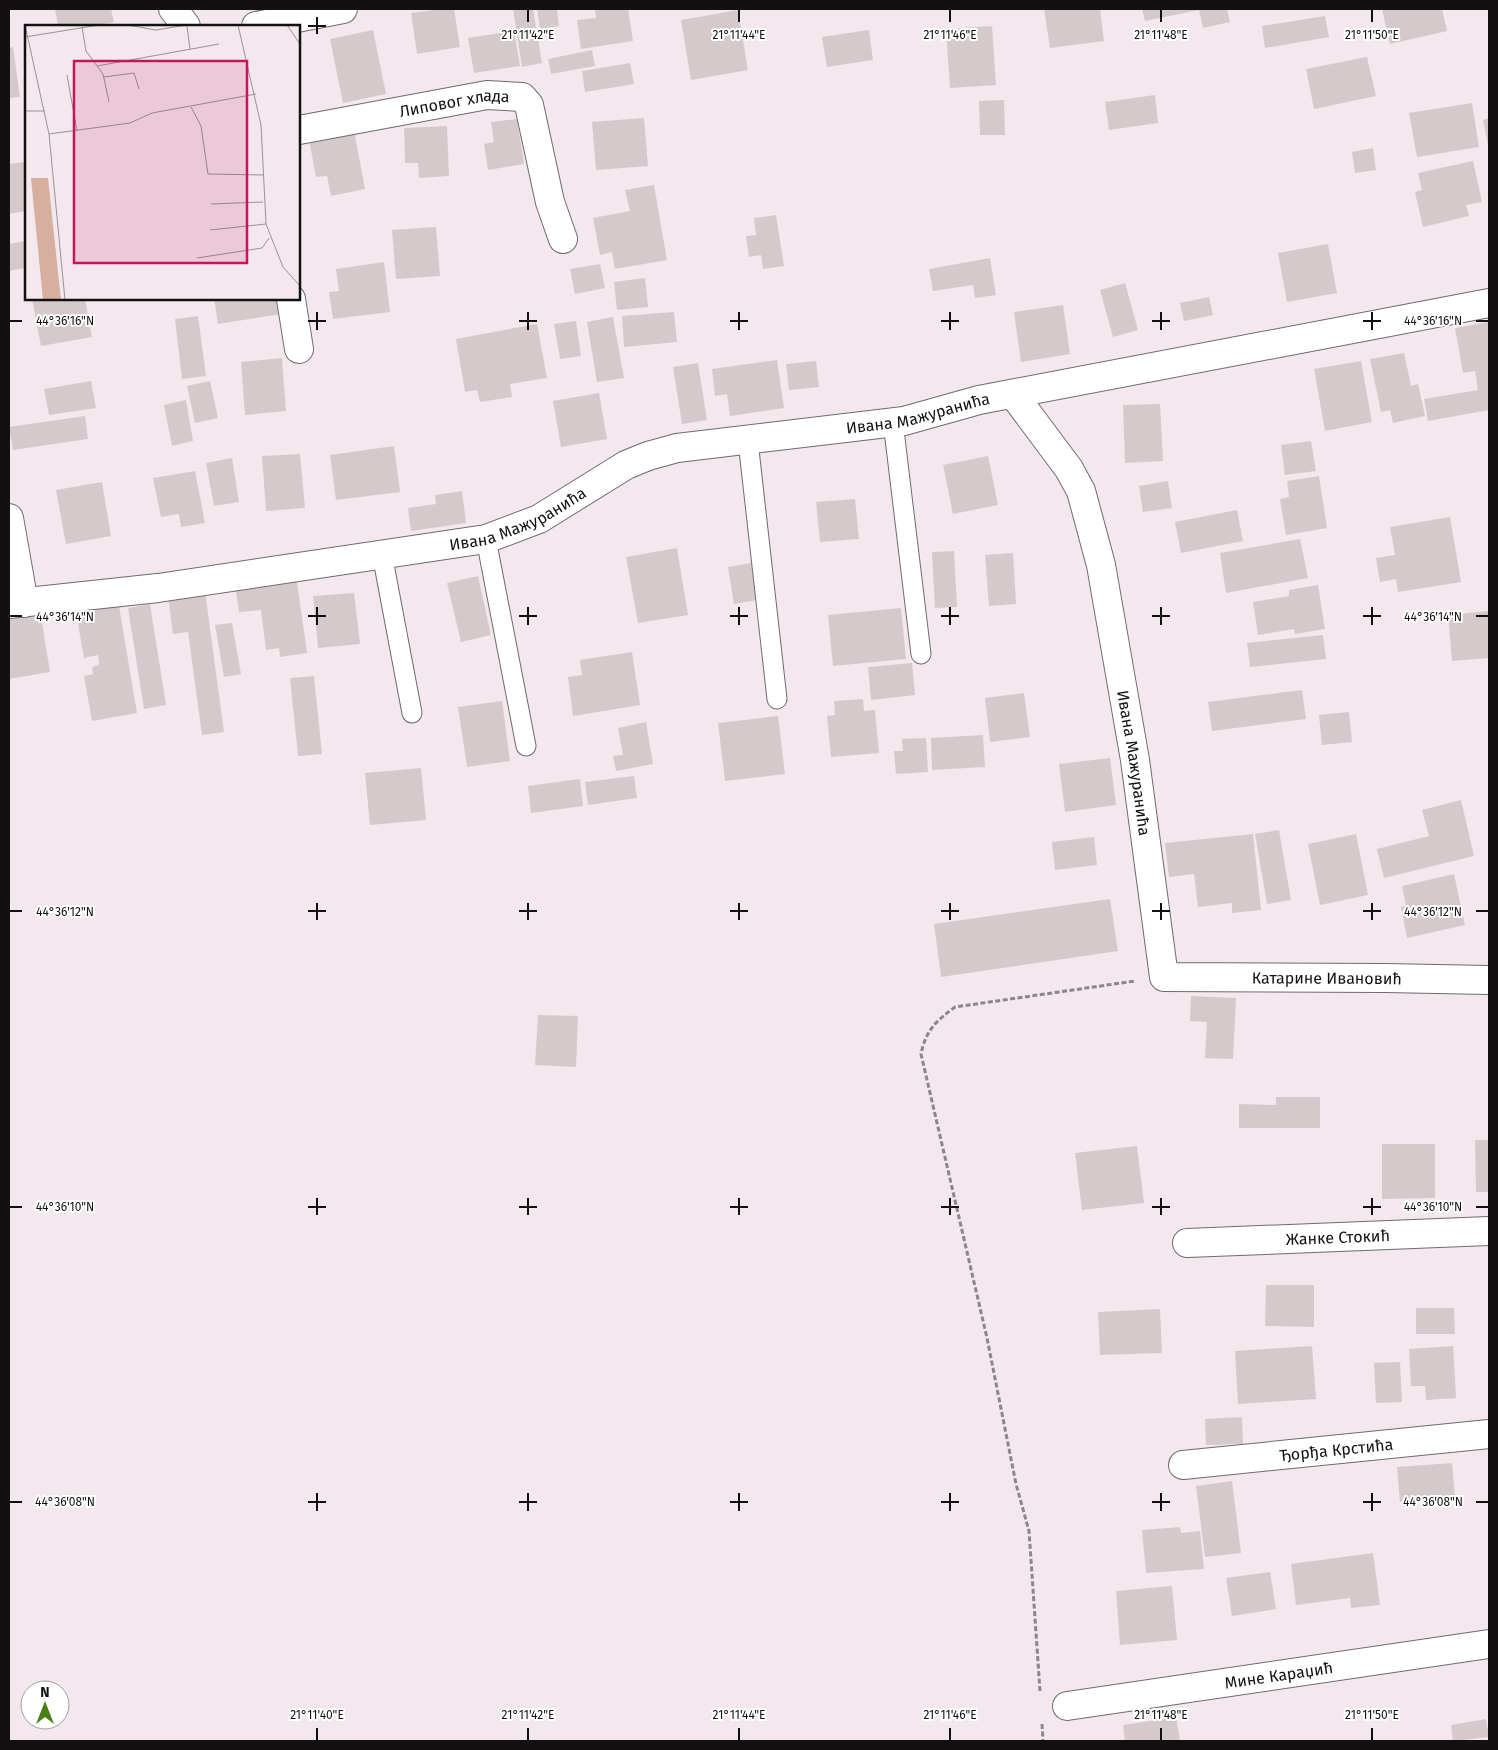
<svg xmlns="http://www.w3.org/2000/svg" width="1498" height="1750" font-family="'Fira Sans',sans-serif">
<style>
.building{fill:#d5cacb}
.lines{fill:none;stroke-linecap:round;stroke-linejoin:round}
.service-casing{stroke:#71696e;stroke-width:21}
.minor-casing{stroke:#71696e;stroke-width:30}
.path{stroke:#8c8589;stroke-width:3;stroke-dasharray:5 2.5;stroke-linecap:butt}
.service{stroke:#fff;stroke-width:19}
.minor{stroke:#fff;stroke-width:28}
.ticks{fill:none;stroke:#131012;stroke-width:2}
.labels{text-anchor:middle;stroke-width:4;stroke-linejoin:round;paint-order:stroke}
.street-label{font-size:16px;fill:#131012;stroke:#fff}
.inset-road{fill:none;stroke:#999296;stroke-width:1}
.view{fill:#c2185b;fill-opacity:0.15;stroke:#c2185b;stroke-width:2.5}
.inset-edge{fill:none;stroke:#131012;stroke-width:2.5}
.ticks-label{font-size:12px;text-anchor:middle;fill:#131012;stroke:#fff;stroke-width:4;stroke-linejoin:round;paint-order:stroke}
</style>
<rect width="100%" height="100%" fill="#f2e8ee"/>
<!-- building -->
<g class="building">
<polygon points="55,9 111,9 114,22 91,26 58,26"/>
<polygon points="442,9 454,9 460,47 417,54 411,13"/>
<polygon points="513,9 533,9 542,63 522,67"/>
<polygon points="537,9 557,9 559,26 540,29"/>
<polygon points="595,9 628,9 633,41 581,49 577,20 596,18"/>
<polygon points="1044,9 1100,9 1104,41 1050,48"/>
<polygon points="1142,9 1227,9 1230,22 1203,28 1199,10 1145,21"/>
<polygon points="1382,9 1442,9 1447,31 1390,44"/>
<polygon points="738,10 748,70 691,80 681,20"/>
<polygon points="1325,16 1329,37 1265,48 1262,26"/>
<polygon points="992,26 996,85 950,88 946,29"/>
<polygon points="373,30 386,94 343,103 330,39"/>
<polygon points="869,30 873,60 827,67 822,37"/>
<polygon points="514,31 520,66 474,73 468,38"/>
<polygon points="13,47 20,97 9,98 9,48"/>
<polygon points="592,50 595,66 551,74 548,59"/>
<polygon points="1367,57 1376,96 1314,109 1306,69"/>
<polygon points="630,63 634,84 585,92 582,71"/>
<polygon points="1155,95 1158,123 1109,130 1105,102"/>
<polygon points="1004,100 1005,135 980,135 979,101"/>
<polygon points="1472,103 1479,147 1417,157 1409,113"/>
<polygon points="644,118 648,166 596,170 592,122"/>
<polygon points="1489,118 1489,145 1488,145 1483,120"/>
<polygon points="517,119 524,164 488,170 484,144 494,142 491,122"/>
<polygon points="447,126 449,176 419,178 418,163 405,163 404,128"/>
<polygon points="354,131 365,189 331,196 327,176 316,177 309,139"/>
<polygon points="1373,148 1376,170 1355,173 1352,152"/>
<polygon points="1473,161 1482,202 1466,205 1469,216 1423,227 1415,192 1422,190 1418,173"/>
<polygon points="25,162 26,211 9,214 9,164"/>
<polygon points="654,185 667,260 615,269 612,252 600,255 593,218 630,211 625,190"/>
<polygon points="776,215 784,266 763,269 761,255 749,257 746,236 756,235 754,218"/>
<polygon points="436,227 440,276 396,279 392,230"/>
<polygon points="26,241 26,268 9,271 9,244"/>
<polygon points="1328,244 1337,293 1287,302 1278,253"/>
<polygon points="990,258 996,295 975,298 973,285 933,291 929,269"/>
<polygon points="384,262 390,312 333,319 329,292 339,291 336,269"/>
<polygon points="600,264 605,288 575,294 570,269"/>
<polygon points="645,278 648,307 617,310 614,282"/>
<polygon points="1125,283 1138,330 1113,337 1100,290"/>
<polygon points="1209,297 1213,315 1184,321 1180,303"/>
<polygon points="32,299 85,299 92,337 41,346"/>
<polygon points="214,299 278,299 281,314 218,324"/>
<polygon points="1063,305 1070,354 1021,362 1014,312"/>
<polygon points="674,312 677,342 624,347 622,316"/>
<polygon points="198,316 206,376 182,379 175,319"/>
<polygon points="613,317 624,378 597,382 587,322"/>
<polygon points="576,321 581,356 560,359 554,324"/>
<polygon points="1489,322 1489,410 1428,421 1424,399 1478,390 1475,371 1463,373 1455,328"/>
<polygon points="537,324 547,378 510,384 512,397 480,402 477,390 465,392 456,339"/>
<polygon points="1404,353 1411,386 1418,384 1425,416 1393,423 1390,410 1381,412 1370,359"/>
<polygon points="282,358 286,411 245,415 241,362"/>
<polygon points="777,360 784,408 730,416 727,394 715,396 712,369"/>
<polygon points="816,361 819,387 789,390 786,364"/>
<polygon points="1361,361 1372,422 1325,431 1314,369"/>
<polygon points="698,363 707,420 682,424 673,367"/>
<polygon points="91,381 96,408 49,415 44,389"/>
<polygon points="210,381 218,418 195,423 187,386"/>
<polygon points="599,393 607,439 561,447 553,401"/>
<polygon points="186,400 193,441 172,446 164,405"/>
<polygon points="1160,404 1163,461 1125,463 1123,405"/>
<polygon points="85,416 88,439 13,450 9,427"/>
<polygon points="1311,441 1316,471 1285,475 1281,445"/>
<polygon points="394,446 400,492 336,500 330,455"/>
<polygon points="300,454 305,508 266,511 262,456"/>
<polygon points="988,456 998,505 953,514 943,465"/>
<polygon points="232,458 239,502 214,506 206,463"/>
<polygon points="195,471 205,523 181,527 179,514 161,517 153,478"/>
<polygon points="1319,476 1327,528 1286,535 1280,499 1289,497 1287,481"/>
<polygon points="1168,481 1172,508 1143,512 1139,486"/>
<polygon points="102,482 111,536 66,544 56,490"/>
<polygon points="462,491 466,523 411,531 408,508 436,504 435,495"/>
<polygon points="855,499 859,539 820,542 816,502"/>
<polygon points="1237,510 1243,541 1181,553 1175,522"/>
<polygon points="1450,517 1461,582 1398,592 1396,579 1380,582 1376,558 1395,555 1390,527"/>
<polygon points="1300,539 1308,578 1226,593 1220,553"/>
<polygon points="677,548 688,615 638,623 626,557"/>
<polygon points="954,551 957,607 935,608 932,552"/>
<polygon points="1013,553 1016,604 989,606 985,555"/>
<polygon points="751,563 757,600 734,604 728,567"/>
<polygon points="296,575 307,653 280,657 279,648 266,650 261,610 239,612 235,584"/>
<polygon points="478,576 491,635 461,642 447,583"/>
<polygon points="1318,585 1325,629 1295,634 1294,629 1258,635 1253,602 1289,596 1289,590"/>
<polygon points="205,591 224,732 202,735 188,632 173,634 168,596"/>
<polygon points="354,593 360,644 318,648 313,596"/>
<polygon points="118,600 137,713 92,721 84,676 93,674 92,667 99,665 98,655 84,658 75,607"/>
<polygon points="150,604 166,705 144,709 128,608"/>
<polygon points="901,608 906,659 833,666 828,615"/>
<polygon points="40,610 50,672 9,679 9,616"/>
<polygon points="1489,611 1489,658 1452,661 1448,615"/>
<polygon points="232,623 241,674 224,677 215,625"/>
<polygon points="1323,635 1326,659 1250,667 1247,643"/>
<polygon points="632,652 640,705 573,716 568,677 582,675 580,660"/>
<polygon points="912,663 915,695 871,700 868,667"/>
<polygon points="314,676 322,754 298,756 290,678"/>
<polygon points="1302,690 1306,719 1212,731 1208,702"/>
<polygon points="1024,693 1030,737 990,742 985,698"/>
<polygon points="863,699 864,711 875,710 879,753 831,757 827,716 835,715 834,701"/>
<polygon points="502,701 510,761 467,767 458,707"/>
<polygon points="1349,712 1352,742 1322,745 1319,715"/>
<polygon points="778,716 785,774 725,781 718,723"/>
<polygon points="646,722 653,764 616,771 613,756 623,755 618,728"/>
<polygon points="983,735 985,767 932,770 931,738"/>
<polygon points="926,738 928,772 896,774 894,751 903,751 902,739"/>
<polygon points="1110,758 1116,805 1065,812 1059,764"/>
<polygon points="421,768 426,820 370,825 365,773"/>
<polygon points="634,776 637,798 588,805 585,782"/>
<polygon points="580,779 583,806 531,813 528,786"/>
<polygon points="1461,800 1474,856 1384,878 1377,849 1429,836 1422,810"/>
<polygon points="1279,830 1291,900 1267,904 1255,834"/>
<polygon points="1253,834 1261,910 1232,913 1232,903 1198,907 1194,874 1169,877 1165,843"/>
<polygon points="1356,834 1368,895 1320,905 1308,844"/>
<polygon points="1094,837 1097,865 1055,870 1052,842"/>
<polygon points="1454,874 1465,925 1407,938 1401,907 1406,906 1402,886"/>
<polygon points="1110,899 1118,951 941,977 934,924"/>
<polygon points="1191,996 1236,998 1233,1059 1205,1058 1207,1022 1190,1021"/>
<polygon points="538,1015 578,1016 576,1067 535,1065"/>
<polygon points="1276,1097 1320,1097 1320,1128 1239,1128 1239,1104 1276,1105"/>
<polygon points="1475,1140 1489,1140 1489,1192 1476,1192"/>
<polygon points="1382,1144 1435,1144 1435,1198 1382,1199"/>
<polygon points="1137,1146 1144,1203 1082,1210 1075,1153"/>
<polygon points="1266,1285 1314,1285 1314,1327 1265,1326"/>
<polygon points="1416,1308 1454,1308 1455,1334 1416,1334"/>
<polygon points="1160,1309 1162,1353 1100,1355 1098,1312"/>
<polygon points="1312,1346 1316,1399 1238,1404 1235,1351"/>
<polygon points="1453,1346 1456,1398 1426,1400 1425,1386 1411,1386 1409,1349"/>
<polygon points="1400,1362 1402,1402 1376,1403 1374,1363"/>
<polygon points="1242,1417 1243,1444 1206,1445 1205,1419"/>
<polygon points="1452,1463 1455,1497 1400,1502 1397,1467"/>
<polygon points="1232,1481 1241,1553 1205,1557 1196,1486"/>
<polygon points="1180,1527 1181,1533 1200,1531 1204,1569 1146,1573 1142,1530"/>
<polygon points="1373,1553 1380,1605 1351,1608 1350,1598 1296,1605 1291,1564"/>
<polygon points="1270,1572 1276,1609 1232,1616 1226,1578"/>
<polygon points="1172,1586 1177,1640 1120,1645 1116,1591"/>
<polygon points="1176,1717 1180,1741 1125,1741 1123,1725"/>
<polygon points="1486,1719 1489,1737 1453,1741 1451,1725"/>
</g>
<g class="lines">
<!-- service casing -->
<g class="service-casing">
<g id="service">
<polyline points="893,422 921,654"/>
<polyline points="748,441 777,699"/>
<polyline points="486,539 526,746"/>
<polyline points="382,554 412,713"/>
</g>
</g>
<!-- minor casing -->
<g class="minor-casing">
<g id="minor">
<polyline points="173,9 186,26"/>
<polyline points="256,26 343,9"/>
<path id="s1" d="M299,130l188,-35 35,2 7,8 21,97 13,37"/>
<polyline points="291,299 299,349"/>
<path id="s2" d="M1013,394l56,75 12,22 20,74 34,195 29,217 221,1 104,2"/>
<polyline points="9,518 24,603"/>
<path id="s3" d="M9,604l149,-16 328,-49 53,-20 87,-54 22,-9 29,-8 227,-27 75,-21 510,-97"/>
<path id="s4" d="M1187,1243l302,-12"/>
<path id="s5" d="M1183,1465l306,-31"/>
<path id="s6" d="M1067,1706l422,-62"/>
</g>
</g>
<!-- path -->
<g class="path">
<path d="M1040,1691l-11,-160 -13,-47 -29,-146 -66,-284c5,-24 15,-33 34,-47l180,-26"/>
<polyline points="1042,1724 1043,1741"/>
</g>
<!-- service -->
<use href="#service" class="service"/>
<!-- minor -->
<use href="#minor" class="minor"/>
</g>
<!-- ticks -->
<path class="ticks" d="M528,10v12M739,10v12M950,10v12M1161,10v12M1372,10v12M317,17v17M308,26h18M317,312v18M528,312v18M739,312v18M950,312v18M1161,312v18M1372,312v18M10,321h12M308,321h18M519,321h18M730,321h18M941,321h18M1152,321h18M1363,321h18M1476,321h12M317,607v18M528,607v18M739,607v18M950,607v18M1161,607v18M1372,607v18M10,616h12M308,616h18M519,616h18M730,616h18M941,616h18M1152,616h18M1363,616h18M1476,616h12M317,903v17M528,903v17M739,903v17M950,903v17M1161,903v17M1372,903v17M10,911h12M308,911h18M519,911h18M730,911h18M941,911h18M1152,911h18M1363,911h18M1476,911h12M317,1198v17M528,1198v17M739,1198v17M950,1198v17M1161,1198v17M1372,1198v17M10,1207h12M308,1207h18M519,1207h18M730,1207h18M941,1207h18M1152,1207h18M1363,1207h18M1476,1207h12M317,1493v18M528,1493v18M739,1493v18M950,1493v18M1161,1493v18M1372,1493v18M10,1502h12M308,1502h18M519,1502h18M730,1502h18M941,1502h18M1152,1502h18M1363,1502h18M1476,1502h12M317,1728v12M528,1728v12M739,1728v12M950,1728v12M1161,1728v12M1372,1728v12"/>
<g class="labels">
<!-- street labels -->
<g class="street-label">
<text dy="6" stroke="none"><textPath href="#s1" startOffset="158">Липовог хлада</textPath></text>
<text dy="6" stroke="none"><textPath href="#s3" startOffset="938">Ивана Мажуранића</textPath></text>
<text dy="6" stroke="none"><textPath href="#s3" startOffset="518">Ивана Мажуранића</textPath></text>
<text dy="6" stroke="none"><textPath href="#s2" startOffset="396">Ивана Мажуранића</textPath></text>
<text dy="6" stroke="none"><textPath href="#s2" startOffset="775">Катарине Ивановић</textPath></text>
<text dy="6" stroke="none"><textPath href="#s4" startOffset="151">Жанке Стокић</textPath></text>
<text dy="6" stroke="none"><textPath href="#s5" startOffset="154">Ђорђа Крстића</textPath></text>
<text dy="6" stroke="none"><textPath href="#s6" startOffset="214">Мине Караџић</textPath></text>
</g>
</g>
<!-- overview -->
<g transform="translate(25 25)">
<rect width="275" height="275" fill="#f2e8ee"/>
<path d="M6,153h17l13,122h-18z" fill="#d7af9f"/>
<path class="inset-road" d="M0,0l24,109 16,166M102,0l29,5 31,-5M213,0l23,100 5,99 17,43 17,19M262,0l13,19M162,1l3,23M57,2l4,24 17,23 6,28M0,12l74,-12M72,41l122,-22M42,50l10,56M79,52l30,-4 5,16M166,82l10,19 7,48 56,1M0,86h20M24,109l81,-11 22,-10 104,-19M186,179l52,-2M185,205l56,-6M172,233l65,-10 7,-10"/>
<path class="view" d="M49,36h173v202h-173z"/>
<rect width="275" height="275" class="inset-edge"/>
</g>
<g class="ticks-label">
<text x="528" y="39">21°11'42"E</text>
<text x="739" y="39">21°11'44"E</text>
<text x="950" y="39">21°11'46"E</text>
<text x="1161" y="39">21°11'48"E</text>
<text x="1372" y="39">21°11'50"E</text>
<text x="65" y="325">44°36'16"N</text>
<text x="1433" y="325">44°36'16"N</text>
<text x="65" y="621">44°36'14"N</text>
<text x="1433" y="621">44°36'14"N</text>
<text x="65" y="916">44°36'12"N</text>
<text x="1433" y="916">44°36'12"N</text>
<text x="65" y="1211">44°36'10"N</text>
<text x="1433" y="1211">44°36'10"N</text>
<text x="65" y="1506">44°36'08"N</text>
<text x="1433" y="1506">44°36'08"N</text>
<text x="317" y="1719">21°11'40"E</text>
<text x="528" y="1719">21°11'42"E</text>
<text x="739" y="1719">21°11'44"E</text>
<text x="950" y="1719">21°11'46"E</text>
<text x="1161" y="1719">21°11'48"E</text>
<text x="1372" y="1719">21°11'50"E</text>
</g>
<!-- border -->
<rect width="1498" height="1750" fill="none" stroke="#131012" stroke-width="20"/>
<!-- north arrow -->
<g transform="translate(45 1705)"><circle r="24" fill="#ffffff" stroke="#a19fa0"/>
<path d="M0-4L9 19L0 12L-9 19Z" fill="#488018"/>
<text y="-8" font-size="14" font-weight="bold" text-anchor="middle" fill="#131012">N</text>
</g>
</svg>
